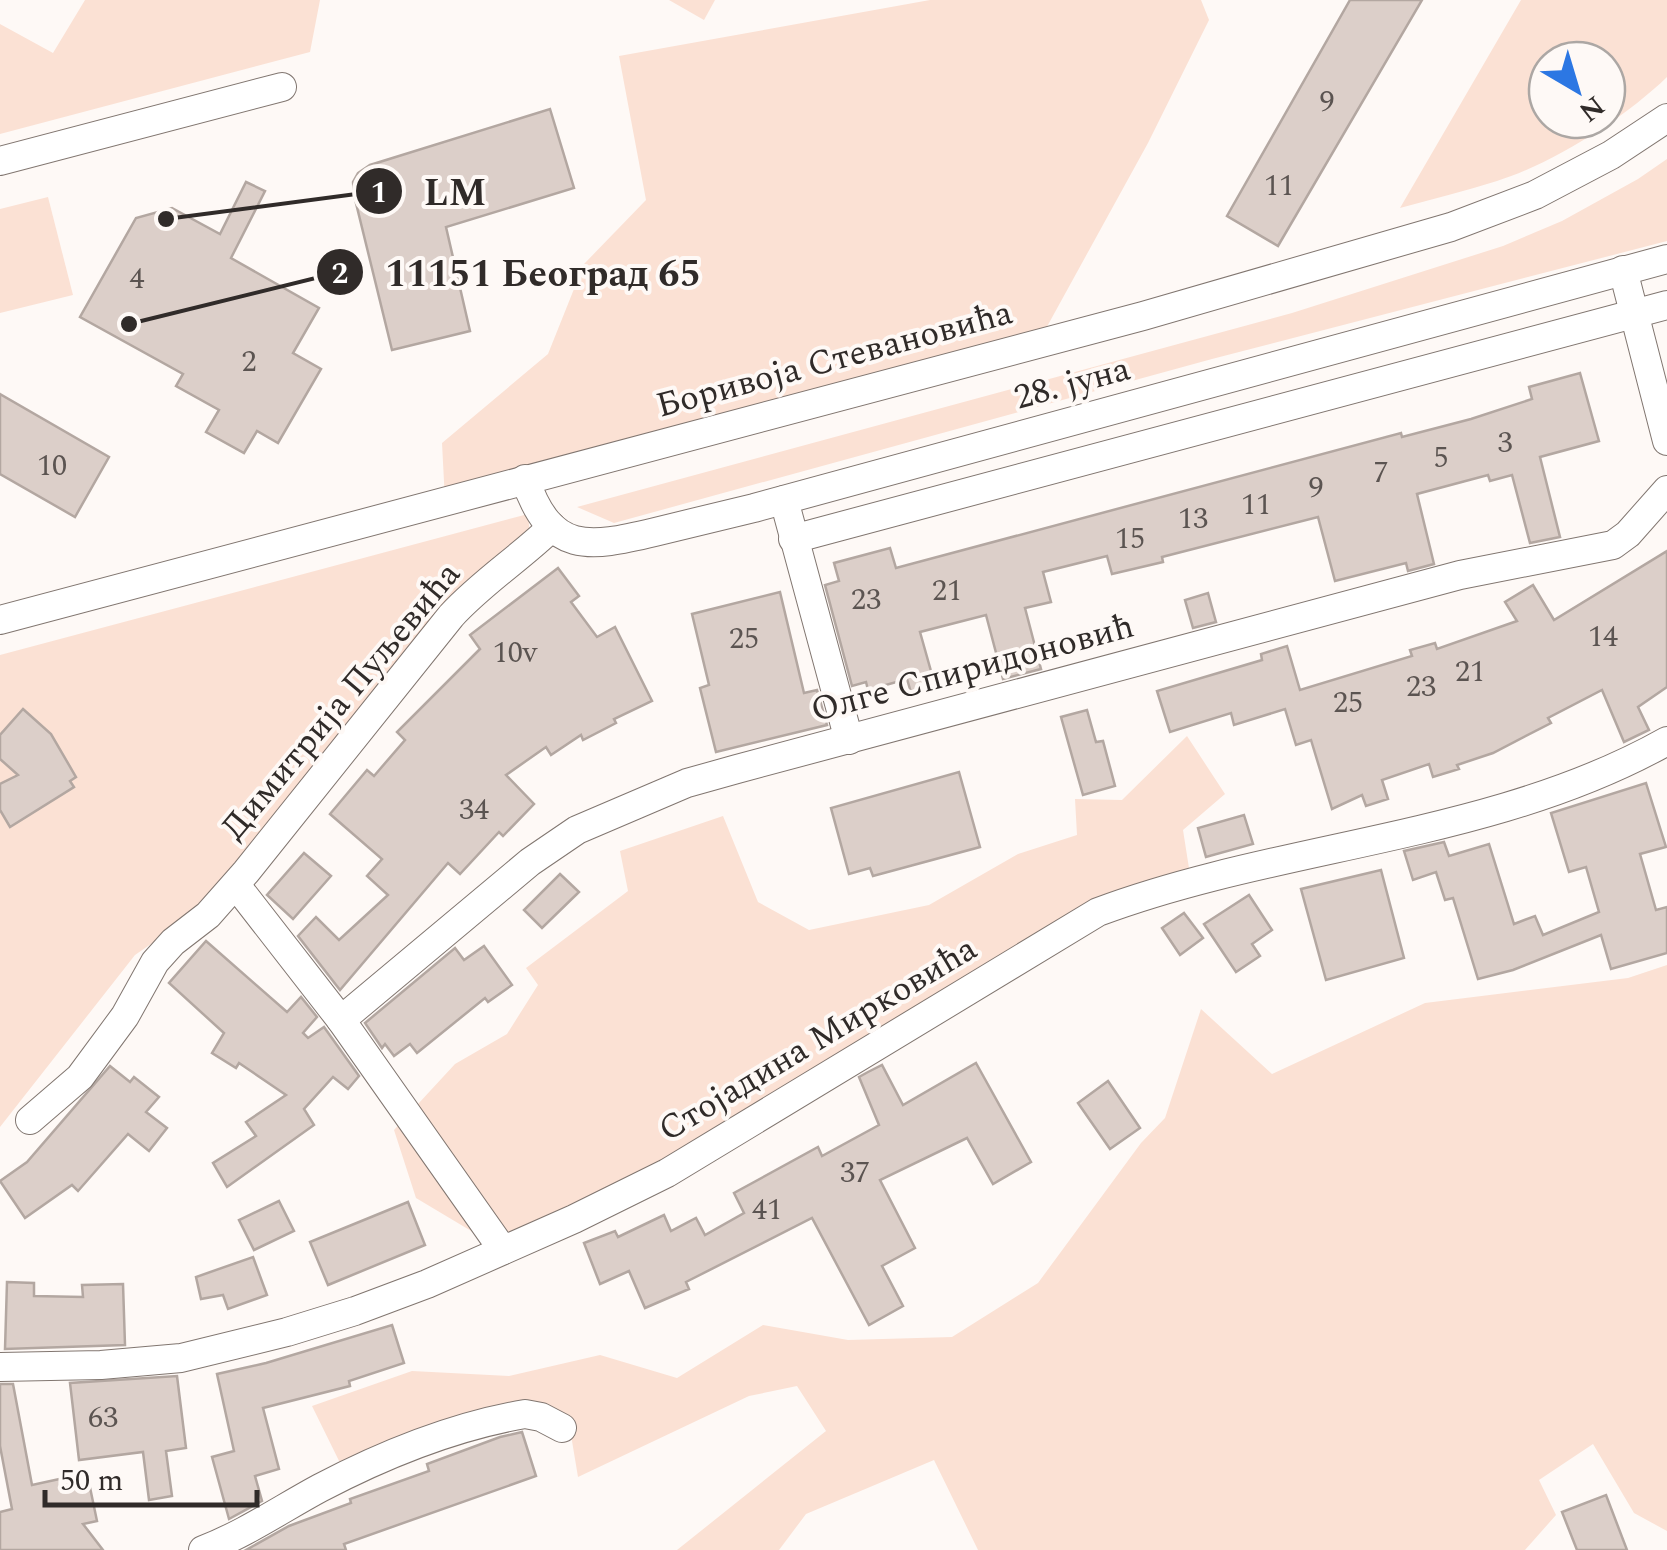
<svg xmlns="http://www.w3.org/2000/svg" width="1667" height="1550" font-family="Spectral,serif">
<style>
.green{fill:#fbe1d4;fill-rule:evenodd}
.building{fill:#dccfc9;stroke:#b3a7a1;stroke-width:2.5}
.lines{fill:none;stroke-linecap:round;stroke-linejoin:round}
.minor-casing{stroke:#817670;stroke-width:30}
.minor{stroke:#fff;stroke-width:28}
.labels{text-anchor:middle;stroke-width:8;stroke-linejoin:round;paint-order:stroke}
.number-label{font-size:30px;fill:#5b5451}
.street-label{font-size:35px;fill:#302b29;stroke:#fef9f6}
.leader{fill:none;stroke:#302b29;stroke-width:4}
.callout-dot{fill:#302b29;stroke:#fef9f6;stroke-width:4}
.mark-label{font-size:30px;text-anchor:middle;font-weight:bold;fill:#fff}
.callout-label{font-size:38px;text-anchor:middle;font-weight:bold;fill:#302b29;stroke:#fef9f6;stroke-width:8;stroke-linejoin:round;paint-order:stroke}
</style>
<rect width="100%" height="100%" fill="#fef9f6"/>
<!-- green -->
<g class="green">
<polygon points="85,0 320,0 310,52 0,134 0,24 53,53"/>
<polygon points="669,0 715,0 704,20"/>
<polygon points="930,0 1201,0 1209,20 1148,143 1038,343 445,501 442,443 548,354 584,264 646,200 619,56"/>
<path d="M1521,0h146v77c-41,40 -115,87 -170,104 -32,10 -65,18 -97,27zM1547,60h60v60h-60z"/>
<polygon points="1667,159 1667,241 1212,359 614,523 577,507 1292,313 1503,246 1562,221 1638,179"/>
<polygon points="48,197 73,295 0,313 0,209"/>
<polygon points="528,514 531,547 503,566 236,885 135,955 0,1127 0,655"/>
<polygon points="1187,736 1225,794 1183,830 1191,881 1098,912 503,1250 416,1198 394,1130 455,1064 507,1034 538,985 526,968 628,891 620,851 723,816 758,902 809,930 929,905 1018,854 1077,835 1075,799 1122,800"/>
<polygon points="1667,965 1667,1531 1634,1513 1593,1444 1539,1480 1556,1515 1525,1550 978,1550 934,1460 806,1514 779,1550 677,1550 826,1431 797,1386 749,1396 578,1477 568,1417 343,1469 312,1406 412,1371 509,1376 600,1355 677,1378 763,1325 848,1340 952,1337 1038,1283 1141,1143 1165,1118 1201,1009 1272,1074 1425,1003 1628,978"/>
</g>
<!-- building -->
<g class="building">
<polygon points="1350,0 1422,0 1278,246 1227,216"/>
<polygon points="550,109 574,188 446,227 470,331 392,350 354,195 353,182 358,173 370,165"/>
<polygon points="246,182 265,191 231,258 319,308 293,353 321,369 278,443 257,431 244,453 206,432 219,410 176,386 183,374 80,317 136,218 172,208 220,234"/>
<polygon points="1580,373 1599,441 1540,457 1560,537 1530,543 1512,475 1490,481 1488,475 1417,494 1434,564 1408,571 1406,563 1335,581 1318,517 1162,557 1163,562 1112,574 1107,556 1043,572 1051,602 1025,608 1041,669 1003,679 986,615 920,632 936,689 912,696 907,679 868,690 866,682 852,686 825,585 839,581 834,563 890,548 896,568 1401,433 1402,437 1471,419 1532,399 1529,387"/>
<polygon points="0,394 109,457 75,517 0,474"/>
<polygon points="1667,551 1667,687 1638,707 1649,730 1624,742 1602,690 1548,718 1551,723 1493,753 1457,765 1459,769 1433,777 1429,764 1382,780 1388,799 1366,806 1362,795 1332,809 1311,740 1296,745 1285,709 1234,725 1231,713 1170,732 1157,691 1262,660 1261,654 1287,646 1300,690 1412,656 1410,650 1435,643 1437,649 1517,621 1505,602 1533,585 1554,620"/>
<polygon points="558,568 579,596 571,602 597,637 615,627 652,701 614,719 616,723 583,740 581,735 551,755 546,747 506,775 534,804 503,836 499,832 460,874 448,863 340,990 298,936 316,917 339,940 388,895 367,876 382,859 330,814 367,770 374,776 405,740 397,732 480,649 470,635"/>
<polygon points="780,592 804,693 817,690 827,725 716,752 700,688 709,685 692,614"/>
<polygon points="1208,593 1216,622 1193,628 1185,600"/>
<polygon points="23,709 51,734 76,777 70,781 74,787 10,827 0,810 0,784 18,775 0,759 0,735"/>
<polygon points="1087,710 1096,742 1103,741 1115,786 1083,795 1061,717"/>
<polygon points="959,772 980,847 873,876 870,868 849,874 831,808"/>
<polygon points="1646,783 1666,847 1640,854 1656,910 1667,907 1667,953 1611,969 1601,935 1513,970 1478,979 1453,898 1445,900 1436,872 1413,880 1404,851 1444,842 1449,856 1489,844 1514,924 1535,916 1543,935 1599,912 1586,867 1569,872 1551,813"/>
<polygon points="1244,815 1253,844 1206,857 1198,828"/>
<polygon points="304,853 331,876 293,919 267,895"/>
<polygon points="1381,870 1404,958 1326,980 1301,889"/>
<polygon points="560,874 579,892 542,928 524,910"/>
<polygon points="1249,895 1272,930 1252,944 1260,956 1236,972 1204,924"/>
<polygon points="1184,913 1203,938 1180,955 1162,928"/>
<polygon points="206,941 287,1012 301,997 317,1017 303,1033 308,1038 324,1027 359,1076 348,1089 333,1077 304,1109 314,1125 227,1187 213,1163 256,1136 246,1122 286,1095 239,1063 236,1068 212,1053 224,1033 169,983"/>
<polygon points="484,946 512,985 488,1002 485,998 417,1053 410,1044 394,1056 385,1044 382,1048 365,1023 455,948 464,960"/>
<polygon points="976,1063 1031,1162 993,1184 967,1138 880,1180 915,1248 882,1266 903,1306 869,1325 812,1218 686,1282 689,1289 645,1308 629,1271 600,1284 584,1243 615,1231 618,1237 664,1215 671,1231 696,1218 705,1235 744,1213 734,1193 818,1147 822,1156 879,1125 859,1077 868,1072 882,1065 903,1105"/>
<polygon points="110,1066 130,1082 134,1077 159,1097 146,1112 167,1128 149,1151 128,1134 78,1191 72,1185 25,1218 0,1181 27,1162"/>
<polygon points="1108,1081 1140,1128 1110,1149 1078,1103"/>
<polygon points="279,1201 294,1231 254,1250 239,1220"/>
<polygon points="408,1202 425,1245 328,1285 310,1242"/>
<polygon points="253,1257 267,1295 228,1309 223,1295 201,1299 196,1277"/>
<polygon points="7,1282 34,1283 34,1296 83,1297 82,1285 123,1284 125,1345 5,1349"/>
<polygon points="392,1325 404,1363 349,1381 350,1386 263,1408 279,1469 255,1476 262,1501 229,1519 212,1457 234,1451 217,1374 266,1363"/>
<polygon points="177,1376 186,1448 166,1451 172,1496 149,1500 143,1452 79,1460 70,1383"/>
<polygon points="0,1384 13,1384 32,1485 87,1473 97,1521 83,1524 103,1550 0,1550 0,1512 12,1509 0,1446"/>
<polygon points="522,1432 536,1476 344,1544 346,1550 246,1550 289,1526 351,1503 350,1499 429,1471 427,1464 500,1437"/>
<polygon points="1606,1495 1627,1550 1577,1550 1562,1512"/>
</g>
<g class="lines">
<!-- minor casing -->
<g class="minor-casing">
<g id="minor">
<polyline points="0,161 282,87"/>
<polyline points="1623,270 1667,441"/>
<path d="M525,479c26,76 63,69 130,53 33,-8 66,-16 99,-24l913,-249"/>
<polyline points="784,500 849,740"/>
<polyline points="793,539 1667,305"/>
<polyline points="0,620 1143,316 1451,227 1535,195 1611,155 1667,118"/>
<polyline points="236,885 341,1020 503,1250"/>
<polyline points="341,1020 530,862 577,830 687,783 737,769 1460,575 1613,545 1628,534 1667,490"/>
<path d="M30,1120l50,-43 45,-61 30,-54 18,-20 35,-27 38,-43 205,-256c31,-34 68,-57 101,-89"/>
<path d="M0,1367l101,-2 80,-7 106,-26 68,-21 72,-27 147,-65 93,-46 431,-261c185,-69 395,-73 569,-171"/>
<path d="M203,1550c42,-16 78,-41 117,-62 63,-33 135,-62 205,-74l16,3 21,11"/>
</g>
</g>
<!-- minor -->
<use href="#minor" class="minor"/>
</g>
<g class="labels">
<!-- number labels -->
<g class="number-label">
<text x="1327" y="111">9</text>
<text x="1279" y="195">11</text>
<text x="137" y="288">4</text>
<text x="249" y="371">2</text>
<text x="1505" y="452">3</text>
<text x="1441" y="467">5</text>
<text x="52" y="475">10</text>
<text x="1381" y="482">7</text>
<text x="1316" y="497">9</text>
<text x="1256" y="514">11</text>
<text x="1193" y="528">13</text>
<text x="1130" y="548">15</text>
<text x="947" y="600">21</text>
<text x="866" y="609">23</text>
<text x="1603" y="646">14</text>
<text x="744" y="648">25</text>
<text x="515" y="662">10v</text>
<text x="1470" y="681">21</text>
<text x="1421" y="696">23</text>
<text x="1348" y="712">25</text>
<text x="474" y="819">34</text>
<text x="855" y="1182">37</text>
<text x="767" y="1219">41</text>
<text x="103" y="1427">63</text>
</g>
<!-- street labels -->
<g class="street-label">
<text transform="translate(834 358) rotate(-15)" y="12">Боривоја Стевановића</text>
<text transform="translate(1072 382) rotate(-15)" y="12">28. јуна</text>
<text transform="translate(972 667) rotate(-15)" y="12">Олге Спиридоновић</text>
<text transform="translate(340 700) rotate(-50)" y="12">Димитрија Пуљевића</text>
<text transform="translate(817 1038) rotate(-31)" y="12">Стојадина Мирковића</text>
</g>
</g>
<!-- callouts -->
<path class="leader" d="M166 219L379 191M129 324L340 272"/>
<g class="callout-dot">
<circle cx="166" cy="219" r="10"/>
<circle cx="129" cy="324" r="10"/>
<circle cx="379" cy="191" r="25"/>
<circle cx="340" cy="272" r="25"/>
</g>
<g class="mark-label">
<text x="379" y="202">1</text>
<text x="340" y="283">2</text>
</g>
<g class="callout-label">
<text x="455" y="205">LM</text>
<text x="543" y="286">11151 Београд 65</text>
</g>
<!-- north arrow -->
<g transform="translate(1577 90) rotate(142)"><circle r="48" fill="#fef9f6" stroke="#aca7a4" stroke-width="2.5"/>
<path d="M0-8L18 38L0 25L-18 38Z" fill="#2c77e3"/>
<text y="-15" font-size="28" font-weight="bold" text-anchor="middle" fill="#302b29">N</text>
</g>
<!-- scale -->
<path d="M45 1490v15h212v-15" fill="none" stroke="#302b29" stroke-width="5"/>
<text x="60" y="1490" font-size="30" fill="#302b29" stroke="#fef9f6" stroke-width="8" paint-order="stroke">50 m</text>
</svg>
